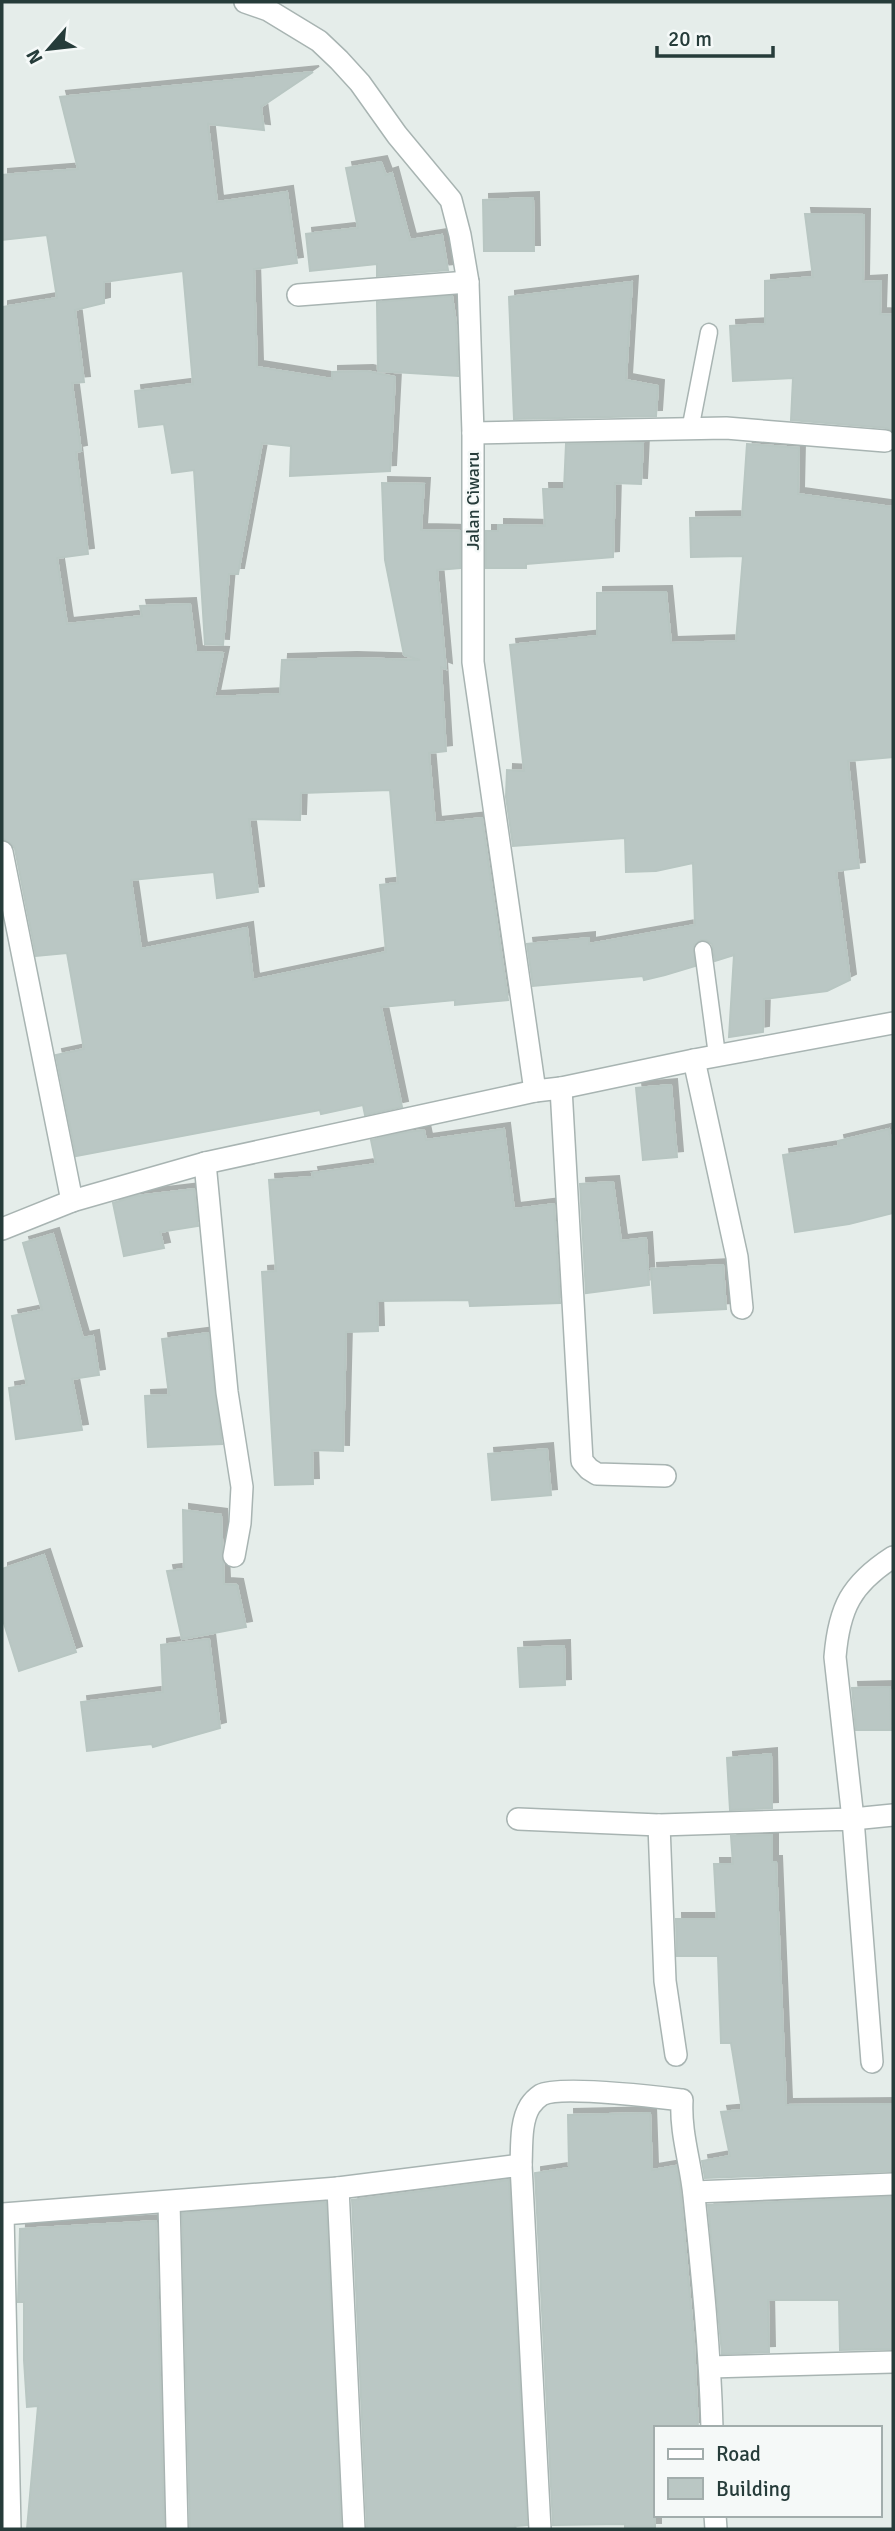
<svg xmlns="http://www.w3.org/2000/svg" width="895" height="2531" font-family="Signika,sans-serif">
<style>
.building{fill:#bac7c4;stroke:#b8c6c2;stroke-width:2;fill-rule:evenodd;filter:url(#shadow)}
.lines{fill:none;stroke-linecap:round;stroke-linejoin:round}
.service-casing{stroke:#a8b4b2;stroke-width:19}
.minor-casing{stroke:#a8b4b2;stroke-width:24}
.service{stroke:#fff;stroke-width:16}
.minor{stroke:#fff;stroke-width:21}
.labels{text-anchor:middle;stroke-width:5;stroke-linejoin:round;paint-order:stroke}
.street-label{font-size:18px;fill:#263c3a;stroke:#f5f9f8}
</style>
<defs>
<filter id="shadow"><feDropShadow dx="6" dy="-6" stdDeviation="0" flood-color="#0004"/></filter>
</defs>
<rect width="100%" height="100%" fill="#e5edea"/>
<!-- building -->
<g class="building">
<path d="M313,72l-52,35 3,23 -56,-6 9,78 70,-10 10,71 -43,6 3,98 75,12v-7l35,-1 28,6 -5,94 -100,5 1,-30 -29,-3 -24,131h-9l-6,71 -18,-1 -11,-174 -22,3 -8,-49 -25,3 -4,-36 58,-7 -10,-113 -79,11v21l-29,7 9,72 -12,1 9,68 -5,1 12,102 -31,4 10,66 75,-8 -2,-10 50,-2 6,48 27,1 -9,44 66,-3 2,-34 69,-2 69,2 -16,-5 -19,-95 -3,-77 42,1 -3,46 39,1v37l-23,2 9,99 -5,-2 5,84 -17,2 6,70 47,-5 26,182 -53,5v-5l-74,7 21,100 -37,8 -2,-10 -42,9 -1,-4 -244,46 -20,-101 28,-6 -17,-96 -31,3 -21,-107 -4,-6 -9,-4v-532l55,-9 -10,-63 -45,5v-65l76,-6 -18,-72zM390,790l8,93 -18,2 6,67 -133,28 -6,-52 -106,21 -10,-69 83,-8 3,26 41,-6 -9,-73 51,1 1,-27z"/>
<polygon points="381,162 386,175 392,173 410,240 442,235 448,270 377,276 377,264 310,271 306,234 358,228 346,168"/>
<polygon points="533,198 534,251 484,251 483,200"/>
<polygon points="805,214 864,215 863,282 881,281 880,314 893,315 893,431 886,428 791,420 793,378 733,381 730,326 765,324 765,281 813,277"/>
<polygon points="632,282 626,380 658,386 656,416 514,419 509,297"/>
<polygon points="452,296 456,323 458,376 378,371 377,302"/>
<polygon points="643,443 641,484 615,483 613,557 526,564 526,568 486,568 486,531 498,531 498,525 545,526 543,489 564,489 566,444"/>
<polygon points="747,444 799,448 798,494 893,507 893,757 848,761 859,868 836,871 850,980 827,991 764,999 763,1032 729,1037 734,955 715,961 712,944 706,940 701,940 694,945 695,966 665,975 644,980 643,976 533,986 527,944 589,938 589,944 695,925 693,863 656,871 626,872 625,838 513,846 506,797 507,770 524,771 510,645 597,636 597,593 666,592 671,643 736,641 743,556 691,557 690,518 742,517"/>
<polygon points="671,1085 677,1157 643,1160 636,1088"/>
<polygon points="504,1129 514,1209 554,1204 560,1303 470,1306 469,1300 377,1301 378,1331 346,1332 343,1451 312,1450 313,1484 275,1485 262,1272 276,1271 269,1180 313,1177 312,1173 376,1164 371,1140 407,1132 424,1130 426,1140"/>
<polygon points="889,1129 893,1150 893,1213 849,1224 795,1232 783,1155 839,1146 838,1141"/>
<polygon points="613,1182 621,1241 646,1238 649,1285 586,1293 580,1184"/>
<polygon points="194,1189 198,1226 160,1232 164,1248 124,1256 113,1203 136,1196"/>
<polygon points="53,1234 83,1338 93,1336 99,1375 72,1379 82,1430 16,1439 9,1388 27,1385 12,1316 42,1310 23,1243"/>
<polygon points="723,1265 726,1309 654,1313 651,1269"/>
<polygon points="208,1333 222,1444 148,1447 145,1396 169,1395 162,1339"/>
<polygon points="547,1449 551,1495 492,1500 488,1454"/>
<polygon points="183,1510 221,1515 224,1584 237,1585 246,1627 182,1639 167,1571 184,1569"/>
<polygon points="44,1555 76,1652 19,1671 2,1617 2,1569"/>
<polygon points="209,1639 220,1728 153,1747 152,1744 87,1751 81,1702 163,1692 161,1645"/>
<polygon points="564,1646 565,1685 520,1687 518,1648"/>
<polygon points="890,1687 891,1730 856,1730 852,1688"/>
<polygon points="771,1754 772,1808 730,1810 727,1758"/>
<polygon points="772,1835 772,1862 776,1862 786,2105 893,2104 893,2171 705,2178 702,2161 730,2156 721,2112 742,2110 731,2043 721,2043 718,1956 677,1956 676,1919 717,1919 714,1864 733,1864 731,1836"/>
<polygon points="650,2113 652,2170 676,2166 680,2186 694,2342 698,2428 655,2428 655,2529 625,2529 625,2524 553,2525 535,2173 569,2168 568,2115"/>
<polygon points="509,2180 527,2525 515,2526 516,2529 369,2529 367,2528 352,2200"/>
<polygon points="893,2197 893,2349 840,2350 839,2300 768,2300 769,2352 722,2354 708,2205"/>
<polygon points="326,2202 341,2528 190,2529 182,2213"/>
<polygon points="156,2221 164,2529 27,2529 38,2406 27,2407 24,2360 24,2302 18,2302 20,2229"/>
</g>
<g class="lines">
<!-- service casing -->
<g class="service-casing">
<g id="service">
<polyline points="690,430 709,332"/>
<polyline points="703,950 717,1055"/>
</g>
</g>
<!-- minor casing -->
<g class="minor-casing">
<g id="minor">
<polyline points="245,2 268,10 319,41 339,60 360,83 397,135 451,200 460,235 468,282 473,433 473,662 535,1091"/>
<polyline points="298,295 468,282"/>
<polyline points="473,433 726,428 885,441"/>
<polyline points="2,852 72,1201"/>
<polyline points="694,1060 737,1257 742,1308"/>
<polyline points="561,1088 582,1461 589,1469 597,1474 665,1476"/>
<polyline points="205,1163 227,1392 242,1487 240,1523 234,1556"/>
<polyline points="2,1229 72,1201 205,1163 535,1091 561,1088 694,1060 893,1023"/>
<path d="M893,1557c-42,27 -54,51 -58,100l18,162 40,-4"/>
<polyline points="518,1819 659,1825 853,1819 872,2062"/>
<polyline points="659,1825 665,1981 676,2055"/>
<path d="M521,2165c1,-18 -1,-43 9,-59 2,-3 8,-9 11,-11 18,-10 116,2 141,5 -2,33 9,64 12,96 8,77 16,154 18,232"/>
<polyline points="338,2188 521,2165 540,2529"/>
<polyline points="694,2192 893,2184"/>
<polyline points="169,2202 177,2529"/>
<polyline points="710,2367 893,2362"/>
<polyline points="715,2515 716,2529"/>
<polyline points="10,2529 3,2214 338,2188 354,2529"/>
</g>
</g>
<!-- service -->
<use href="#service" class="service"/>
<!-- minor -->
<use href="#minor" class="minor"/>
</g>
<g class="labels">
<!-- street labels -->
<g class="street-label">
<text transform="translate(473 501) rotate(-90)" y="6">Jalan Ciwaru</text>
</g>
</g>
<!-- border -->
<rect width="895" height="2531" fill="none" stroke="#263c3a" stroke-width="7"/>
<!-- legend -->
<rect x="654" y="2426" width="228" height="91" fill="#f5f9f8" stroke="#a2adac" stroke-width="2"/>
<rect x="668" y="2449" width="35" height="10" fill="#ffffff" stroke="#a2adac" stroke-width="2"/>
<text x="716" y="2461" font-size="21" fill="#263c3a">Road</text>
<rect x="668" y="2478" width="35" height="21" fill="#bac7c4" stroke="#a2adac" stroke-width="2"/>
<text x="716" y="2496" font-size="21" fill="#263c3a">Building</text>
<!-- north arrow -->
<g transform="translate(49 49) rotate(242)" stroke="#f5f9f8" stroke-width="5" paint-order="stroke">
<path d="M0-5L12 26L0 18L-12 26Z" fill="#263c3a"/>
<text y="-10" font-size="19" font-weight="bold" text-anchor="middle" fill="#263c3a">N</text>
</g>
<!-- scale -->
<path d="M657 46v10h116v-10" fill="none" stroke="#263c3a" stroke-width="3.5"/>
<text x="668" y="46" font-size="21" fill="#263c3a" stroke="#f5f9f8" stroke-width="5" paint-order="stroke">20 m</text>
</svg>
